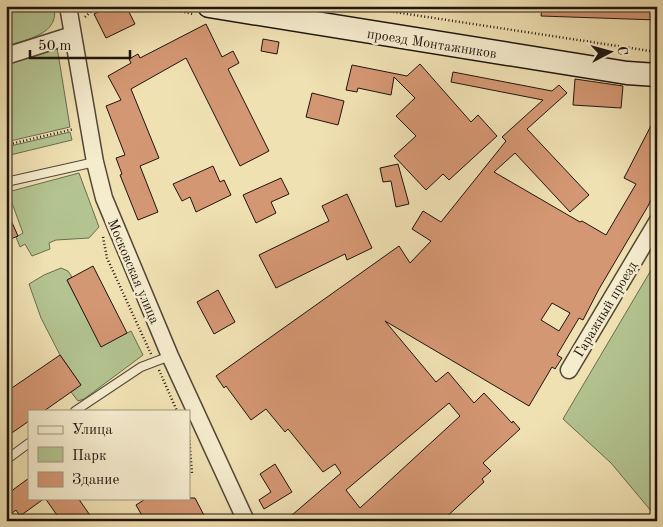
<svg xmlns="http://www.w3.org/2000/svg" width="663" height="527" font-family="'Old Standard TT',serif">
<style>
.green{fill:#b3c491;stroke:#696c50}
.building{fill:#d49773;stroke:#1f140e;fill-rule:evenodd}
.lines{fill:none;stroke-linecap:round;stroke-linejoin:round}
.lane-casing{stroke:#534737;stroke-width:10}
.street-casing{stroke:#534737;stroke-width:19}
.secondary-casing{stroke:#1f140e;stroke-width:25}
.path{stroke:#1f140e;stroke-width:2.5;stroke-dasharray:1 2.5;stroke-linecap:butt}
.lane{stroke:#f5ecce;stroke-width:8}
.street{stroke:#f5ecce;stroke-width:16}
.secondary{stroke:#f5ecce;stroke-width:22}
.labels{text-anchor:middle;stroke-width:5;stroke-linejoin:round;paint-order:stroke}
.street-label{font-size:14px;fill:#1f140e;stroke:#f5ecce}
</style>
<rect width="100%" height="100%" fill="#f0e1b3"/>
<filter id="stains"><feTurbulence type="fractalNoise" baseFrequency=".004" numOctaves="4"/><feColorMatrix values="0 0 0 0 .2 0 0 0 0 .09 0 0 0 0 .02 0 0 0 .5 -.17"/></filter>
<radialGradient id="worn" r=".72"><stop offset=".6" stop-color="#630" stop-opacity="0"/><stop offset="1" stop-color="#630" stop-opacity=".3"/></radialGradient>
<!-- green -->
<g class="green">
<path d="M6,6h48c6,29 -27,33 -48,40z"/>
<polygon points="57,47 70,127 6,142 6,64"/>
<polygon points="70,132 72,140 6,156 6,147"/>
<polygon points="79,173 99,227 89,238 56,240 49,243 50,249 32,256 25,244 20,247 16,237 23,233 8,192"/>
<polygon points="657,260 657,518 611,463 563,419"/>
<polygon points="61,268 68,271 72,277 67,280 101,346 131,331 143,355 84,399 78,401 71,392 81,385 60,355 41,318 29,284 44,275"/>
</g>
<!-- building -->
<g class="building">
<polygon points="110,6 126,6 135,24 106,38 94,14"/>
<polygon points="542,6 657,6 657,20 541,16"/>
<polygon points="206,24 222,57 233,51 239,63 228,69 269,151 240,166 186,58 131,89 159,158 140,166 158,212 138,220 120,175 122,174 116,158 125,155 106,106 121,100 108,76 131,63 129,59 138,54 140,58"/>
<polygon points="263,39 279,42 277,54 261,51"/>
<polygon points="420,64 471,122 478,115 497,136 449,180 443,174 426,190 394,156 416,136 396,116 415,98 394,77 391,95 358,88 357,92 346,90 352,65 407,76"/>
<path d="M453,72l99,19 7,-6 8,8 -40,36 62,66 -19,17 -55,-59 -21,19 86,50 2,-1 24,14 30,-51 -12,-6 33,-64v74l-9,18 -49,83 -16,31 -4,-2 -22,37 5,3 -7,11 -3,-2 -23,39 -144,-85 51,61 12,-10 26,31 10,-10 28,30 1,-2 7,8 -37,34 8,8 -9,8 2,3 -42,39h-157l56,-48 -6,-9 -12,8 -35,-43 -3,3 -19,-23 -15,11 -25,-34 -2,2 -8,-12 183,-130 11,17 21,-22 -19,-12 11,-18 18,11 65,-81 -4,-4 41,-37 -92,-18zM552,303l18,10 -11,18 -18,-11zM449,403l11,13 -100,92 -14,-18z"/>
<polygon points="575,79 623,86 621,108 573,105"/>
<polygon points="312,93 344,101 338,125 306,117"/>
<polygon points="398,164 409,204 396,207 391,181 383,182 380,168"/>
<polygon points="213,166 220,182 224,180 231,195 196,212 190,197 182,201 173,184"/>
<polygon points="281,178 289,194 271,202 276,213 256,223 243,195"/>
<polygon points="347,194 372,248 347,260 345,254 276,288 259,255 329,221 322,206"/>
<polygon points="6,209 18,236 6,241"/>
<polygon points="93,266 127,333 101,347 67,280"/>
<polygon points="218,290 235,322 214,334 197,302"/>
<polygon points="60,355 81,385 44,411 29,411 29,421 6,437 6,392"/>
<polygon points="275,464 292,492 264,509 259,500 271,492 260,474"/>
<polygon points="29,478 29,498 45,498 20,516 16,510 6,518 6,495"/>
<polygon points="45,498 78,498 94,521 61,521"/>
<polygon points="147,498 195,498 207,521 145,521 136,505"/>
</g>
<g class="lines">
<!-- lane casing -->
<g class="lane-casing">
<g id="lane">
<polyline points="6,182 95,162"/>
<polyline points="75,411 141,367 170,356"/>
<polyline points="6,460 29,443"/>
</g>
</g>
<!-- street casing -->
<g class="street-casing">
<g id="street">
<polyline points="68,6 95,162 104,198 170,356 246,521"/>
<polyline points="6,56 72,35"/>
<polyline points="569,370 657,222"/>
</g>
</g>
<!-- secondary casing -->
<g class="secondary-casing">
<polyline id="secondary" points="209,6 627,73 657,75"/>
</g>
<!-- path -->
<g class="path">
<polyline points="157,6 193,14"/>
<polyline points="355,6 657,52"/>
<polyline points="85,17 97,6"/>
<polyline points="6,145 74,129"/>
<polyline points="103,237 107,258 151,354"/>
<polyline points="159,370 177,411"/>
<polyline points="189,437 192,473"/>
</g>
<!-- lane -->
<use href="#lane" class="lane"/>
<!-- street -->
<use href="#street" class="street"/>
<!-- secondary -->
<use href="#secondary" class="secondary"/>
</g>
<g class="labels">
<!-- street labels -->
<g class="street-label">
<text transform="translate(432 43) rotate(9)" y="5">проезд Монтажников</text>
<text transform="translate(134 271) rotate(67)" y="5">Московская улица</text>
<text transform="translate(605 309) rotate(-59)" y="5">Гаражный проезд</text>
</g>
</g>
<!-- margin -->
<rect width="663" height="527" fill="none" stroke="#f0e1b3" stroke-width="25"/>
<rect x="8" y="8" width="648" height="512" fill="none" stroke="#1f140e" stroke-width="2.5"/>
<rect x="12" y="12" width="638" height="502" fill="none" stroke="#1f140e"/>
<!-- legend -->
<rect x="28" y="410" width="162" height="90" fill="#f5ecce" stroke="#9f9681"/>
<rect x="38" y="426" width="25" height="8" fill="#f5ecce" stroke="#9f9681"/>
<text x="72" y="434" font-size="15" fill="#1f140e">Улица</text>
<rect x="38" y="447" width="25" height="15" fill="#b3c491" stroke="#9f9681"/>
<text x="72" y="460" font-size="15" fill="#1f140e">Парк</text>
<rect x="38" y="472" width="25" height="15" fill="#d49773" stroke="#9f9681"/>
<text x="72" y="484" font-size="15" fill="#1f140e">Здание</text>
<!-- north arrow -->
<g transform="translate(610 52) rotate(84)" stroke="#f5ecce" stroke-width="4" paint-order="stroke">
<path d="M0-4L9 19L0 12L-9 19Z" fill="#1f140e"/>
<text y="-8" font-size="14" font-weight="bold" text-anchor="middle" fill="#1f140e">С</text>
</g>
<!-- scale -->
<path d="M30 50v8h100v-8" fill="none" stroke="#1f140e" stroke-width="2.5"/>
<text x="38" y="50" font-size="15" fill="#1f140e" stroke="#f5ecce" stroke-width="4" paint-order="stroke">50 m</text>
<rect width="100%" height="100%" filter="url(#stains)"/>
<rect width="100%" height="100%" fill="url(#worn)"/>
</svg>
